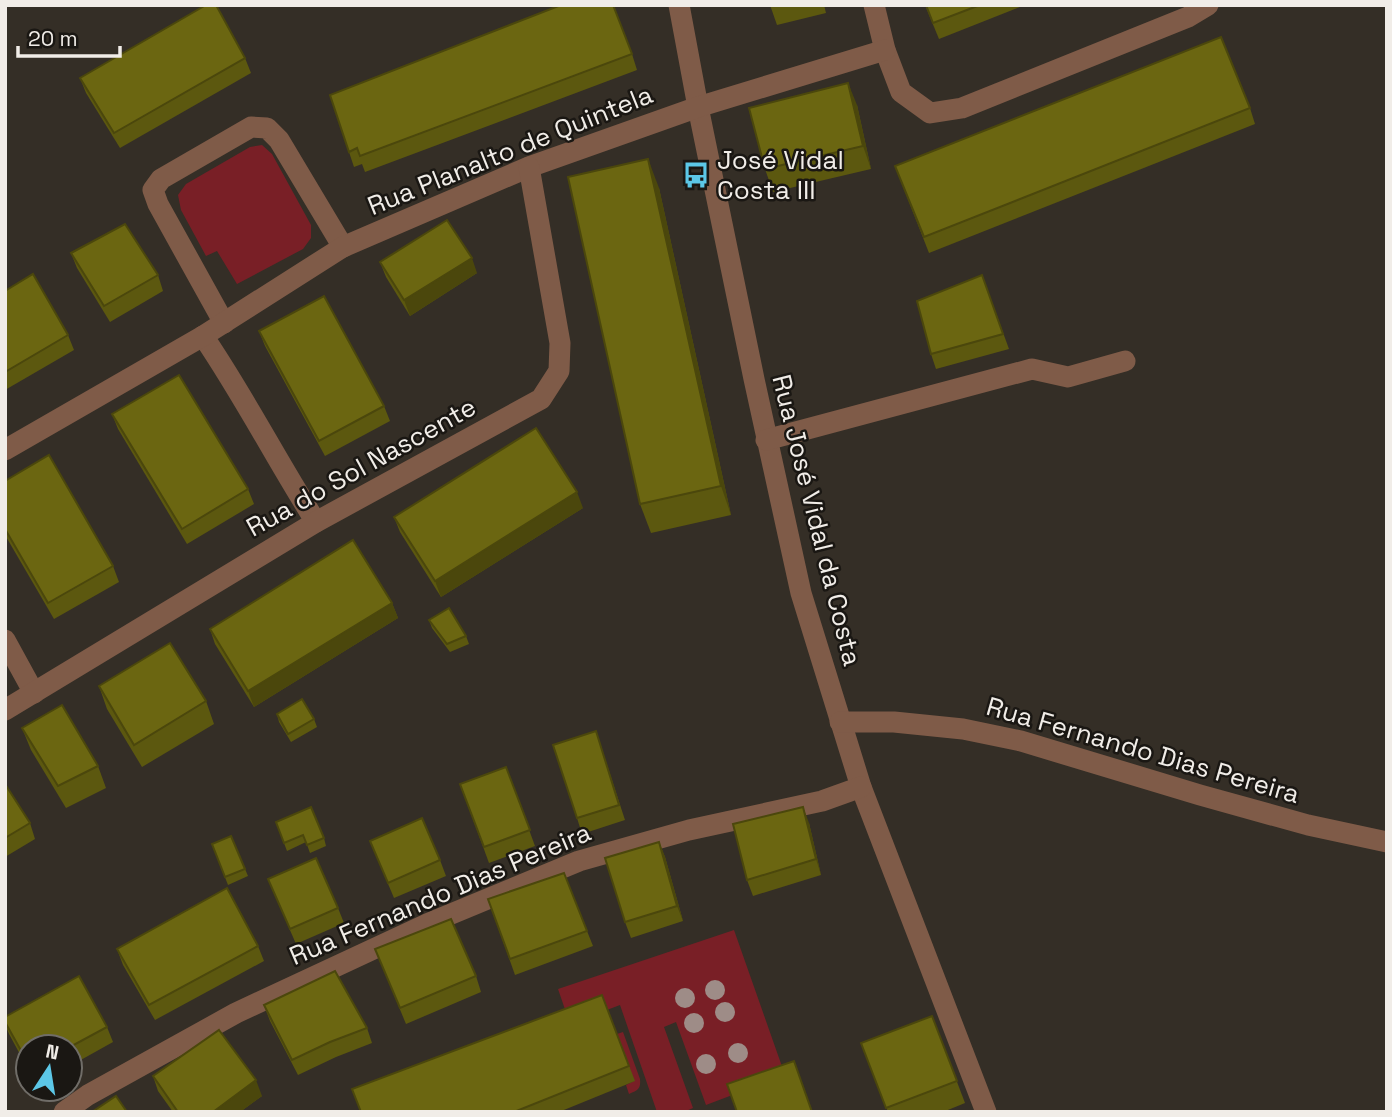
<svg xmlns="http://www.w3.org/2000/svg" width="1392" height="1117" font-family="'Space Grotesk',sans-serif">
<style>
.green{fill:#791f26}
.lines{fill:none;stroke-linecap:round;stroke-linejoin:round}
.street{stroke:#7f5b48;stroke-width:21}
.tree{fill:#9e8c87}
.wall{fill:#5c580f}
.shaded-wall{fill:#4b470c}
.building{fill:#6b6611;stroke:#4b470c;stroke-width:2}
.labels{text-anchor:middle;stroke-width:5;stroke-linejoin:round;paint-order:stroke}
.street-label{font-size:26px;fill:#f1ede8;stroke:#1a1713}
.poi-label{font-size:26px;fill:#f1ede8;stroke:#1a1713;text-anchor:start}
</style>
<rect width="100%" height="100%" fill="#342e26"/>
<!-- green -->
<g class="green">
<polygon points="262,145 272,154 311,225 311,238 303,249 237,284 217,251 206,256 181,210 178,195 186,184 250,147"/>
<polygon points="734,930 785,1075 706,1105 676,1022 664,1027 693,1108 684,1112 657,1112 620,1005 570,1024 558,989"/>
<path d="M623,1032l17,47c1,10 -2,11 -11,15l-3,-9 8,-4 -17,-47z"/>
</g>
<g class="lines">
<!-- street -->
<g class="street">
<polyline points="679,5 698,107 754,379 801,593 861,787 986,1112"/>
<polyline points="874,5 885,50 901,92 930,113 962,108 1188,17 1208,5"/>
<polyline points="224,323 158,204 153,190 161,179 251,127 267,128 279,140 343,247"/>
<path d="M203,336c41,60 74,125 113,186"/>
<polyline points="766,440 1032,369 1068,377 1125,361"/>
<polyline points="5,450 203,336 343,247 529,167 698,107 885,50"/>
<polyline points="5,640 34,693"/>
<polyline points="5,710 316,522 541,399 559,371 560,343 529,167"/>
<polyline points="840,722 894,722 963,729 1021,741 1200,795 1308,825 1387,842"/>
<polyline points="64,1112 88,1095 236,1013 427,924 579,861 689,830 822,801 861,787"/>
</g>
</g>
<!-- trees -->
<g class="tree">
<circle cx="715" cy="990" r="10"/>
<circle cx="685" cy="998" r="10"/>
<circle cx="725" cy="1012" r="10"/>
<circle cx="694" cy="1023" r="10"/>
<circle cx="738" cy="1053" r="10"/>
<circle cx="706" cy="1064" r="10"/>
</g>
<!-- wall -->
<g class="wall">
<polygon points="770,5 824,5 826,13 777,25"/>
<polygon points="925,5 1025,5 939,39"/>
<polygon points="632,54 637,70 365,172 362,164 354,167 330,95"/>
<polygon points="245,58 251,73 120,148 86,93 80,78"/>
<polygon points="857,105 871,169 773,192 765,169"/>
<polygon points="1250,108 1255,124 929,253 895,166"/>
<polygon points="659,188 731,515 651,533 640,504"/>
<polygon points="71,253 158,275 163,291 110,322 77,268"/>
<polygon points="380,262 477,273 410,316 386,277"/>
<polygon points="982,275 1009,349 936,369 931,354"/>
<polygon points="5,291 68,335 74,350 5,390"/>
<polygon points="259,331 384,406 390,421 325,456 265,346"/>
<polygon points="112,414 248,489 254,504 187,544 118,429"/>
<polygon points="5,481 113,566 119,582 54,619 5,535"/>
<polygon points="583,508 441,597 400,532 394,517"/>
<polygon points="392,603 398,618 254,707 215,644 210,629"/>
<polygon points="429,620 466,636 469,644 450,652 432,628"/>
<polygon points="99,686 206,701 214,724 142,767 107,709"/>
<polygon points="277,714 314,719 317,727 291,742 279,722"/>
<polygon points="22,728 98,766 106,788 66,808 31,750"/>
<polygon points="596,731 625,820 582,834 577,818"/>
<polygon points="506,767 535,846 489,863 460,784"/>
<polygon points="5,784 30,823 35,839 5,857"/>
<polygon points="276,822 324,838 326,846 310,853 306,842 287,851"/>
<polygon points="809,823 821,875 753,896 747,880"/>
<polygon points="370,841 440,860 446,876 394,898"/>
<polygon points="659,842 665,857 683,921 631,938 625,922"/>
<polygon points="212,844 245,869 248,876 228,885"/>
<polygon points="268,879 338,908 344,923 296,944"/>
<polygon points="488,899 587,931 593,946 515,975"/>
<polygon points="258,946 264,961 155,1020 123,965 117,949"/>
<polygon points="375,949 476,976 481,992 406,1024"/>
<polygon points="602,995 635,1081 559,1112 360,1112"/>
<polygon points="264,1005 367,1028 372,1043 336,1057 298,1075 270,1021"/>
<polygon points="932,1016 965,1103 943,1112 888,1112 861,1043"/>
<polygon points="5,1017 107,1027 113,1042 70,1066 70,1047 28,1047 28,1069 9,1034 5,1024"/>
<polygon points="153,1076 262,1096 240,1112 173,1112 158,1091"/>
</g>
<!-- shaded-wall -->
<g class="shaded-wall">
<polygon points="848,83 857,105 871,169 863,146"/>
<polygon points="648,159 659,188 731,515 721,486"/>
<polygon points="472,258 477,273 410,316 404,300"/>
<polygon points="577,492 583,508 441,597 435,581"/>
<polygon points="392,603 398,618 254,707 248,691"/>
<polygon points="803,807 809,823 821,875 816,859"/>
<polygon points="659,842 665,857 683,921 677,906"/>
<polygon points="256,1080 262,1096 240,1112 213,1112"/>
</g>
<!-- building -->
<g class="building">
<polygon points="206,5 216,5 245,58 114,133 80,78"/>
<polygon points="561,5 613,5 632,54 360,156 357,148 349,152 330,95"/>
<polygon points="926,5 980,5 933,23"/>
<polygon points="1221,37 1250,108 924,237 895,166"/>
<polygon points="848,83 863,146 765,169 749,108"/>
<polygon points="648,159 721,486 640,504 568,177"/>
<polygon points="447,220 472,258 404,300 380,262"/>
<polygon points="125,224 158,275 104,306 71,253"/>
<polygon points="33,274 68,335 5,372 5,291"/>
<polygon points="982,275 1003,334 931,354 917,301"/>
<polygon points="324,296 384,406 319,441 259,331"/>
<polygon points="179,375 248,489 182,529 112,414"/>
<polygon points="536,428 577,492 435,581 394,517"/>
<polygon points="49,455 113,566 48,603 5,529 5,481"/>
<polygon points="353,540 392,603 248,691 210,629"/>
<polygon points="449,608 466,636 447,644 429,620"/>
<polygon points="170,643 206,701 134,745 99,686"/>
<polygon points="302,699 314,719 288,734 277,714"/>
<polygon points="62,705 98,766 58,786 22,728"/>
<polygon points="596,731 619,805 577,818 553,745"/>
<polygon points="506,767 530,830 484,847 460,784"/>
<polygon points="5,784 30,823 5,838"/>
<polygon points="311,807 324,838 307,845 303,835 284,843 276,822"/>
<polygon points="803,807 816,859 747,880 733,824"/>
<polygon points="422,818 440,860 388,883 370,841"/>
<polygon points="231,836 245,869 225,877 212,844"/>
<polygon points="659,842 677,906 625,922 605,858"/>
<polygon points="316,858 338,908 290,929 268,879"/>
<polygon points="564,873 587,931 510,959 488,899"/>
<polygon points="227,888 258,946 149,1005 117,949"/>
<polygon points="451,919 476,976 400,1008 375,949"/>
<polygon points="335,971 367,1028 330,1042 292,1060 264,1005"/>
<polygon points="79,976 107,1027 70,1047 28,1047 28,1063 5,1022 5,1017"/>
<polygon points="602,995 629,1066 514,1112 361,1112 352,1089"/>
<polygon points="932,1016 957,1081 886,1108 861,1043"/>
<polygon points="219,1030 256,1080 213,1112 178,1112 153,1076"/>
<polygon points="794,1061 812,1112 737,1112 727,1084"/>
<polygon points="116,1096 127,1112 92,1112"/>
</g>
<!-- icons -->
<defs>
<g id="bus-bare" transform="scale(2.1)"><path d="M-5-6H5V4H4V6H2V4H-2V6H-4V4H-5ZM-3.5-4V0h7V-4ZM-3.5 1.2v1.5H-2V1.2ZM2 1.2v1.5H3.5V1.2Z" fill="#5cc7e7" stroke="#1a1713" stroke-width="2.5" paint-order="stroke"/></g>
</defs>
<g fill-rule="evenodd">
<use href="#bus-bare" x="696" y="175"/>
</g>
<g class="labels">
<!-- street labels -->
<g class="street-label">
<text transform="translate(510 150) rotate(-22)" y="9">Rua Planalto de Quintela</text>
<text transform="translate(361 467) rotate(-29)" y="9">Rua do Sol Nascente</text>
<text transform="translate(817 520) rotate(76)" y="9">Rua José Vidal da Costa</text>
<text transform="translate(1143 750) rotate(16)" y="9">Rua Fernando Dias Pereira</text>
<text transform="translate(440 894) rotate(-23)" y="9">Rua Fernando Dias Pereira</text>
</g>
<!-- poi labels -->
<g class="poi-label">
<text x="717" y="169">José Vidal<tspan x="717" dy="30">Costa III</tspan></text>
</g>
</g>
<!-- border -->
<rect width="1392" height="1117" fill="none" stroke="#f1ede8" stroke-width="14"/>
<!-- north arrow -->
<g transform="translate(49 1068) rotate(12)"><circle r="33" fill="#1a1713" stroke="#706d68" stroke-width="2"/>
<path d="M0-5L12 26L0 18L-12 26Z" fill="#5cc7e7"/>
<text y="-10" font-size="19" font-weight="bold" text-anchor="middle" fill="#f1ede8">N</text>
</g>
<!-- scale -->
<path d="M18 46v10h102v-10" fill="none" stroke="#f1ede8" stroke-width="3.5"/>
<text x="28" y="46" font-size="21" fill="#f1ede8" stroke="#1a1713" stroke-width="5" paint-order="stroke">20 m</text>
</svg>
